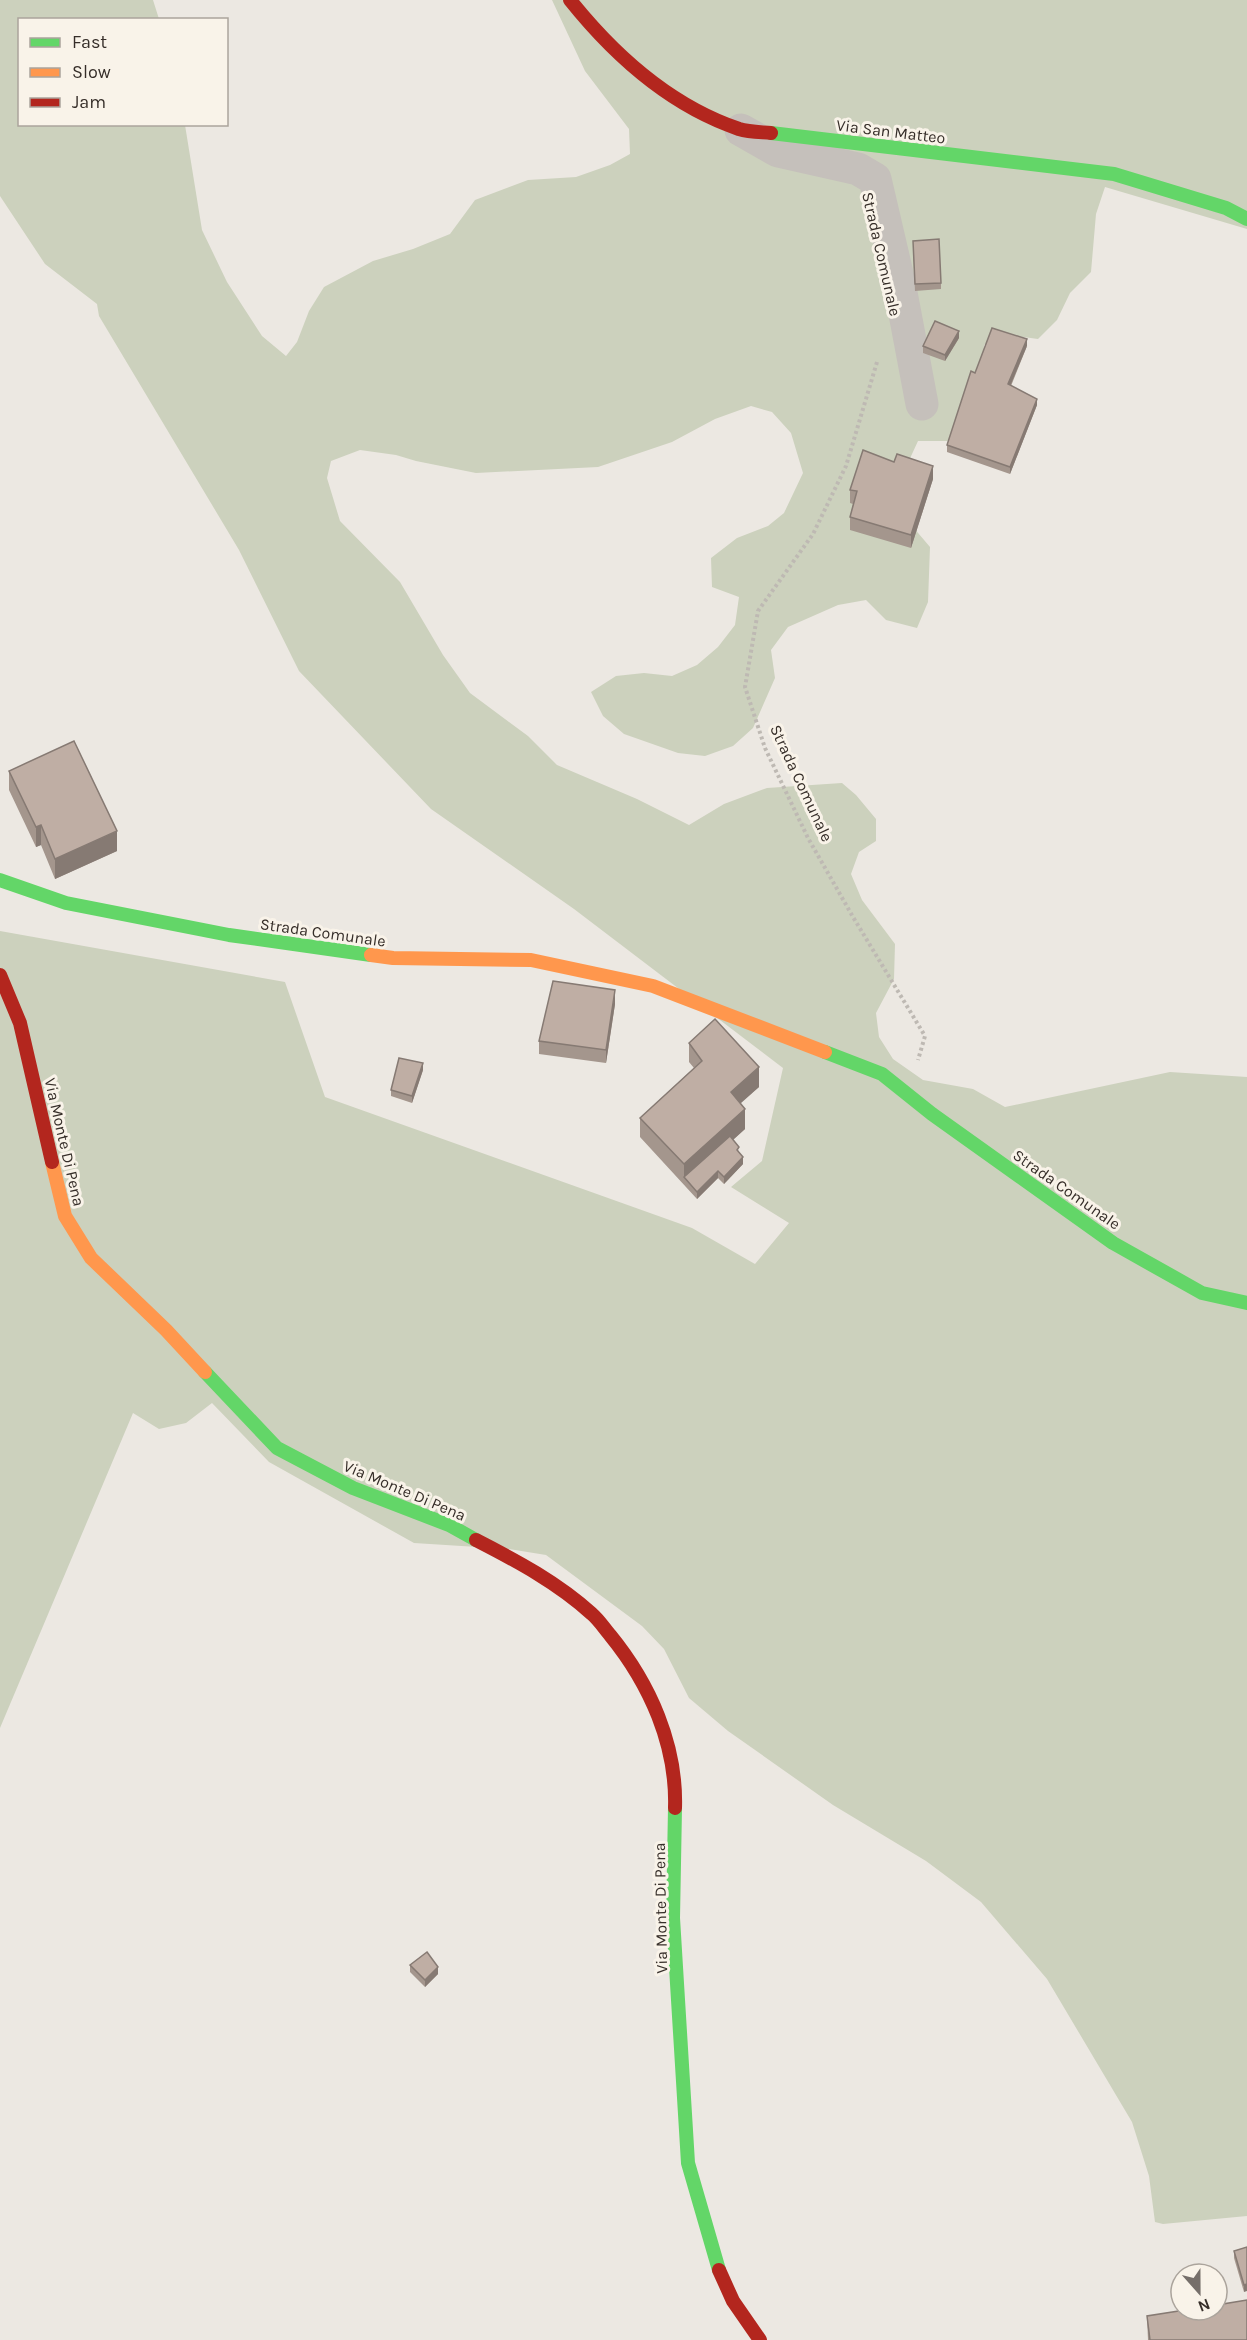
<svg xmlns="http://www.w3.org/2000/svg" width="1247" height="2340" font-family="Karla,sans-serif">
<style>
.green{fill:#ccd1bd}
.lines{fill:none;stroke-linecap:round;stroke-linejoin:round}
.path{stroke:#beb9b3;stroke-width:4;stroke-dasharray:3 3;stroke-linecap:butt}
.street{stroke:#c5c0bb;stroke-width:33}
.fast{stroke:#63d668;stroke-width:14}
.slow{stroke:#ff974d;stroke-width:14}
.jam{stroke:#b3261e;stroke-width:14}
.wall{fill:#a4968d}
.shaded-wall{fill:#867a73}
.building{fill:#bfaea4;stroke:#867a73;stroke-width:1.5}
.labels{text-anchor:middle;stroke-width:6;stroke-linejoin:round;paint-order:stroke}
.street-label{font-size:16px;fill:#362e29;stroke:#f9f3e9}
</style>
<rect width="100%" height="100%" fill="#ece8e2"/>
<!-- green -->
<polygon class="green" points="0,0 153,0 159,19 20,20 20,124 185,125 202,230 227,282 262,336 286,356 297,342 309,311 324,287 373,261 413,249 450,234 475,200 528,180 576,177 610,165 630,154 629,129 585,71 552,0 1247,0 1247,229 1105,187 1096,214 1091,272 1070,293 1057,320 1038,339 1009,335 984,345 983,373 972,429 947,441 918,441 906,467 913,527 930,547 928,602 917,628 886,620 866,600 838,605 788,627 771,650 775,678 753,728 733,746 705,756 678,753 624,734 603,716 591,692 616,676 644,673 672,676 697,665 718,647 735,625 739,597 712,587 711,558 737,538 768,526 784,513 803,473 791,433 772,412 751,406 715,419 672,442 598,467 476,473 416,461 396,455 360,450 331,461 327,478 340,521 400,582 443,655 470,693 528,736 557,765 637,799 689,825 724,804 767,788 842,783 856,795 876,819 876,841 859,852 851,874 862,900 895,944 894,979 876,1013 879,1037 893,1059 923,1080 973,1089 1005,1107 1170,1072 1247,1077 1247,2216 1163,2224 1155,2222 1149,2176 1132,2122 1047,1979 981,1902 926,1861 833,1805 728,1731 689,1698 664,1649 642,1626 546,1555 509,1549 414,1543 269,1462 212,1403 186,1423 159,1429 133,1413 0,1728 0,931 285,982 325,1097 692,1228 755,1264 789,1223 731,1187 762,1161 783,1068 574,909 431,809 299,671 239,550 99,316 97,304 45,264 0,196"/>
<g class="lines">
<!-- path -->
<polyline class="path" points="877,362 846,466 813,534 758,611 745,687 765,748 808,838 853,917 925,1036 918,1060"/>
<!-- street -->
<polyline class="street" points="741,130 778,151 858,169 875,179 899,282 922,404"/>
<!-- fast -->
<g class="fast">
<polyline points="771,133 1114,174 1226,208 1247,219"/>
<polyline points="0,880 66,903 229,935 371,955"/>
<polyline points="825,1052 882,1074 932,1114 1113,1243 1202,1293 1247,1303"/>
<polyline points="205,1372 277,1448 353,1488 449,1525 476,1540"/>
<polyline points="675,1808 673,1918 688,2163 719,2270"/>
</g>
<!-- slow -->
<g class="slow">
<polyline points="371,955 393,958 531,960 653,986 825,1052"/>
<polyline points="52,1162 65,1216 91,1258 166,1330 205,1372"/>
</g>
<!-- jam -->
<g class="jam">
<path d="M570,0c44,55 101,106 169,129 10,3 21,3 32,4"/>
<polyline points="0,975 20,1023 52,1162"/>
<path d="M476,1540c41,21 82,43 116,74 7,6 12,14 18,21 40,49 67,110 65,173"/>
<polyline points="719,2270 733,2301 760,2340"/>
</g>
</g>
<!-- wall -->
<g class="wall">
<polygon points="913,247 941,283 941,289 915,291"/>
<polygon points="959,338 945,361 923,353 923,346"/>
<polygon points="1027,346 1011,386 1037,405 1010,474 947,452 947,445"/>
<polygon points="933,479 911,548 850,530 850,517 853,504 850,503 850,490"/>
<polygon points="9,771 117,851 55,879 41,845 36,847 9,790"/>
<polygon points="615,1004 606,1063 539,1054 539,1041"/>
<polygon points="689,1043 759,1087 740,1103 745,1129 733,1140 739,1152 743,1164 724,1184 718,1178 697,1199 640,1137 640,1118 694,1068 689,1062"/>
<polygon points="423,1070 412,1103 391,1096 391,1090"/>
<polygon points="410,1965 438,1974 425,1987 410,1972"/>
<polygon points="1247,2247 1244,2292 1234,2258 1234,2251"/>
<polygon points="1147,2316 1247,2340 1148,2340"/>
</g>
<!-- shaded-wall -->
<g class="shaded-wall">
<polygon points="959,331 959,338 945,361 945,355"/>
<polygon points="1027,339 1027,346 1008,391 1008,384"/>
<polygon points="1037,399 1037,405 1010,474 1010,467"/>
<polygon points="933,466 933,479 911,548 911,535"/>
<polygon points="41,825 41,845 36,847 36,827"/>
<polygon points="117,831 117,851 55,879 55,859"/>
<polygon points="615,990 615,1004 606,1063 606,1050"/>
<polygon points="423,1063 423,1070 412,1103 412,1096"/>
<polygon points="759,1067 759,1087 731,1112 731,1092"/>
<polygon points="745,1109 745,1129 687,1181 684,1177 684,1184 684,1164"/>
<polygon points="743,1157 743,1164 724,1184 724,1177"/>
<polygon points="718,1171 718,1178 697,1199 697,1192"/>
<polygon points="438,1967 438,1974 425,1987 425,1980"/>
<polygon points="1247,2284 1247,2291 1244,2292 1244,2285"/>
</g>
<!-- building -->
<g class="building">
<polygon points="939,239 941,283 915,284 913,241"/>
<polygon points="935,321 959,331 945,355 923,346"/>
<polygon points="992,328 1027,339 1008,384 1037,399 1010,467 947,445 971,371 975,373"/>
<polygon points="863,450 894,462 897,454 933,466 911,535 850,517 857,491 850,490"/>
<polygon points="74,741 117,831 55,859 41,825 36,827 9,771"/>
<polygon points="553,981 615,990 606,1050 539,1041"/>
<polygon points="715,1019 759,1067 731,1092 745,1109 684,1164 640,1118 702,1061 689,1043"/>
<polygon points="399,1058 423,1063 412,1096 391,1090"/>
<polygon points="730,1136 739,1147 737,1150 743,1157 724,1177 718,1171 697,1192 684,1177"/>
<polygon points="427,1952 438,1967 425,1980 410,1965"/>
<polygon points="1247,2247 1247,2284 1244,2285 1234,2251"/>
<polygon points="1247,2300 1247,2340 1150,2340 1147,2316 1185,2310 1217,2310 1217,2305"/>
</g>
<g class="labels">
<!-- street labels -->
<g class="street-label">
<text transform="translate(891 131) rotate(7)" y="6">Via San Matteo</text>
<text transform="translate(882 254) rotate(77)" y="6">Strada Comunale</text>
<text transform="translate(802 783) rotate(65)" y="6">Strada Comunale</text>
<text transform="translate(323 932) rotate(8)" y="6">Strada Comunale</text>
<text transform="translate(65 1142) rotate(77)" y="6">Via Monte Di Pena</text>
<text transform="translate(1067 1189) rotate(35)" y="6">Strada Comunale</text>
<text transform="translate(405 1490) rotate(23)" y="6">Via Monte Di Pena</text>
<text transform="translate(660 1908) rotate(-91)" y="6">Via Monte Di Pena</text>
</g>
</g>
<!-- legend -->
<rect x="18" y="18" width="210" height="108" fill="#f9f3e9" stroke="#aba49c" stroke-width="1.5"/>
<rect x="30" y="38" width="30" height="9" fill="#63d668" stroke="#aba49c" stroke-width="1.5"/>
<text x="72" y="48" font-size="18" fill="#362e29">Fast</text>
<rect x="30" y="68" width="30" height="9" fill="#ff974d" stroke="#aba49c" stroke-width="1.5"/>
<text x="72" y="78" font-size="18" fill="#362e29">Slow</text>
<rect x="30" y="98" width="30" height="9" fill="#b3261e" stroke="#aba49c" stroke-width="1.5"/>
<text x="72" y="108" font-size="18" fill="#362e29">Jam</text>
<!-- north arrow -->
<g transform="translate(1199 2292) rotate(159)"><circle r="28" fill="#f9f3e9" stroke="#aba49c" stroke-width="1.5"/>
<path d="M0-4.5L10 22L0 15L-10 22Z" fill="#766f6a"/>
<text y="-9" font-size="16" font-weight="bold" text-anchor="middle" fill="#362e29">N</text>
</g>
</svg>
